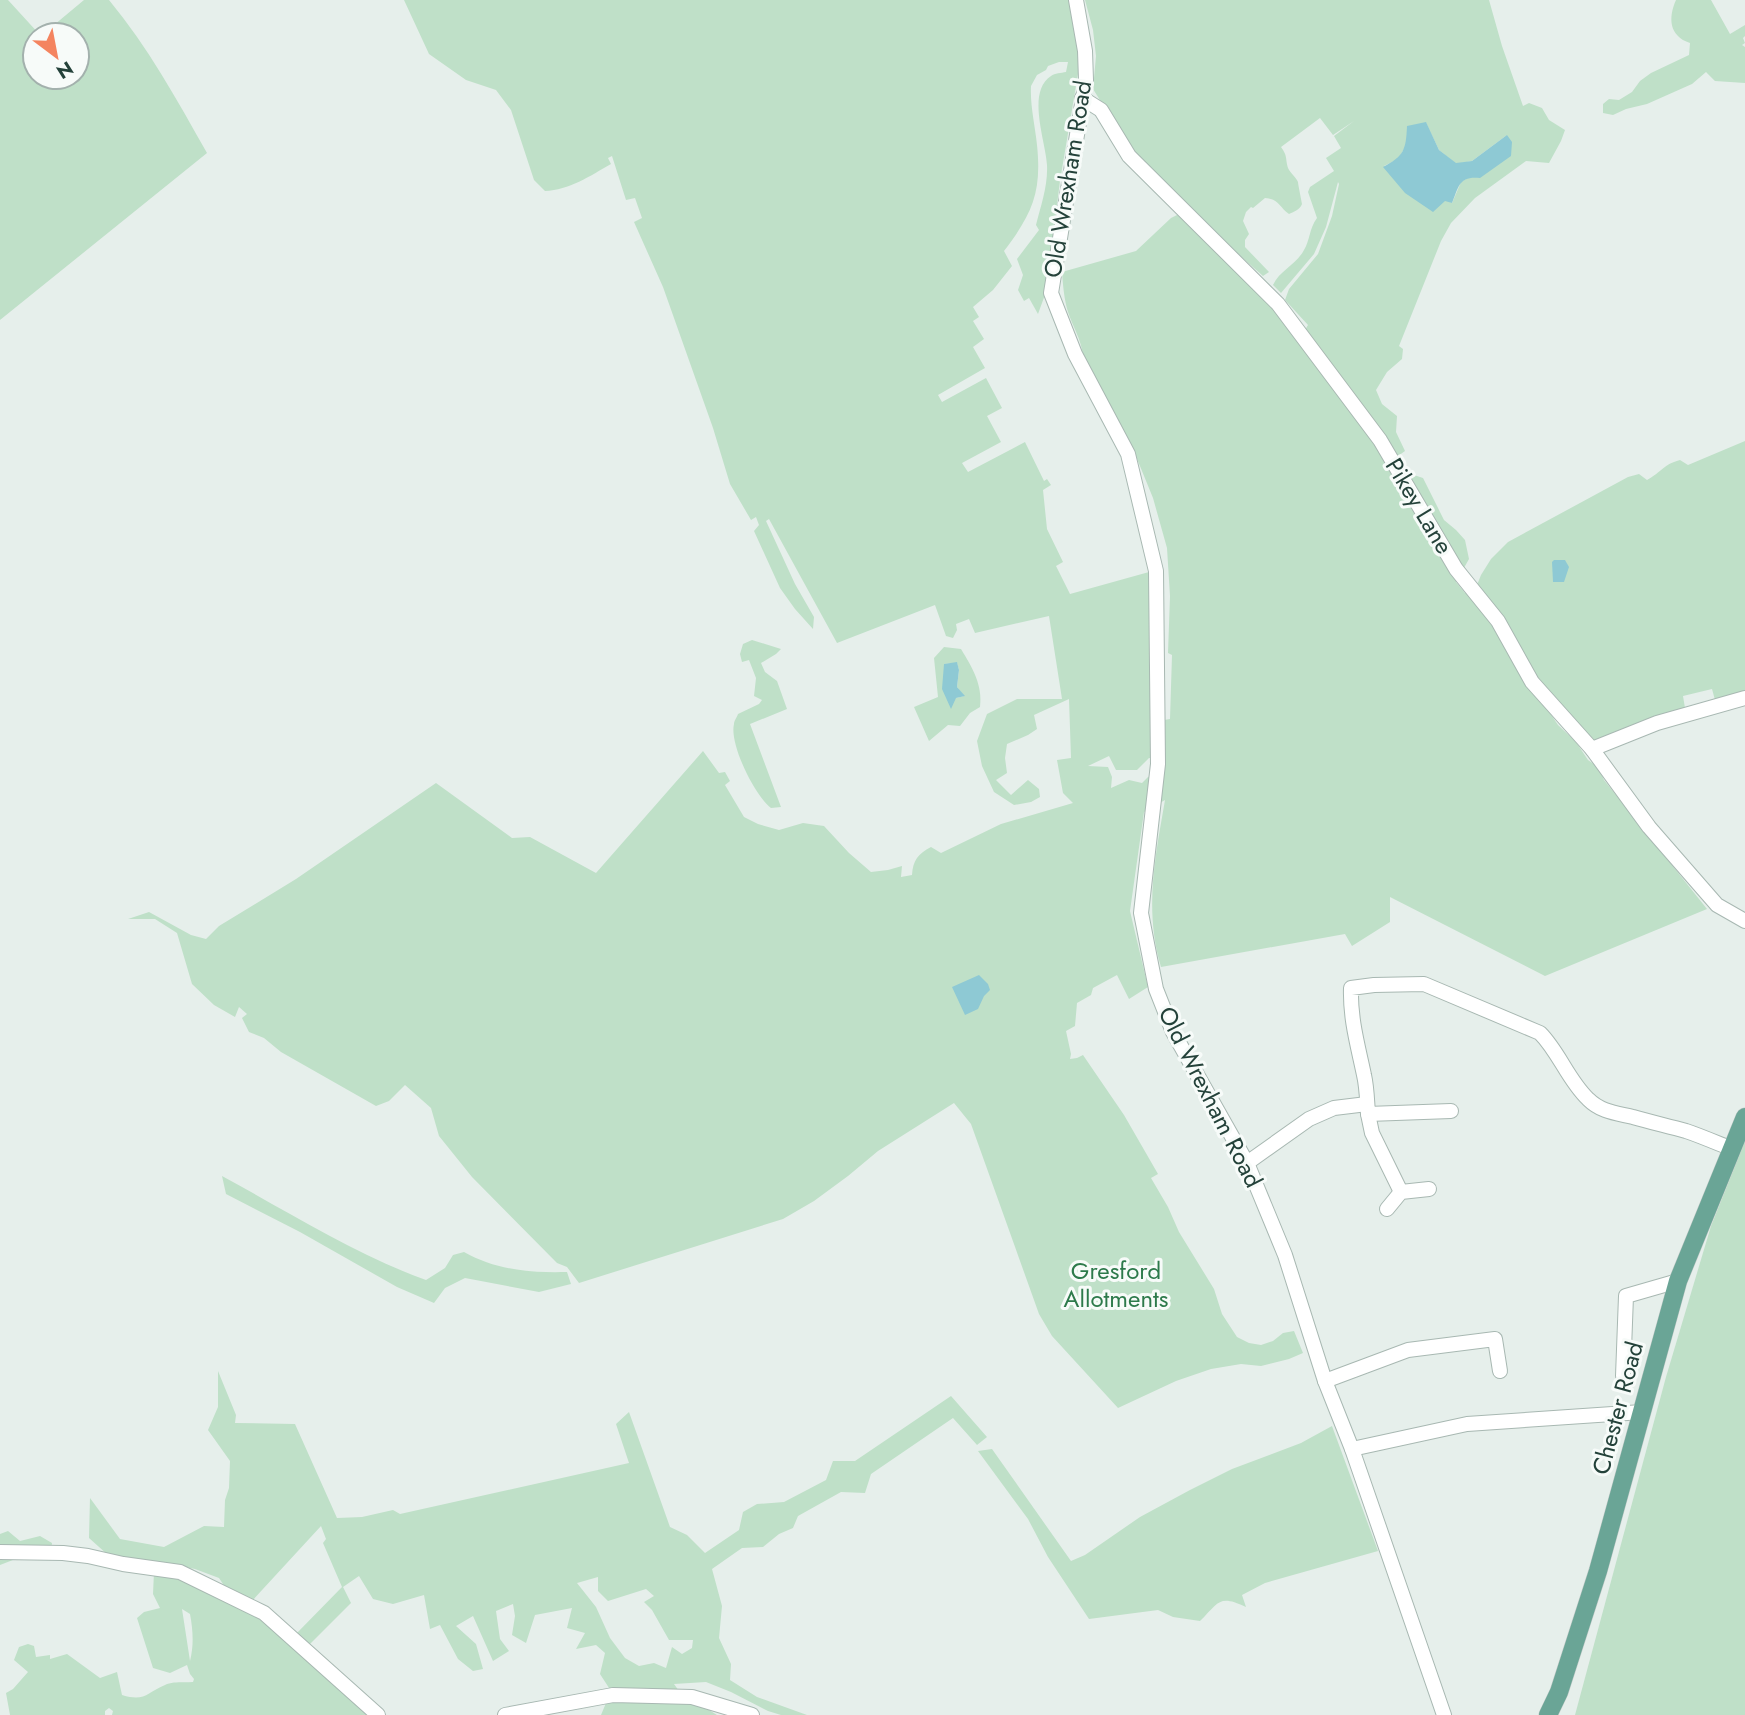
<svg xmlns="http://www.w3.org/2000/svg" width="1745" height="1715" font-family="Jost,sans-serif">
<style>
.green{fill:#bfe0c8;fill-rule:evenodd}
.water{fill:#8ec9d4}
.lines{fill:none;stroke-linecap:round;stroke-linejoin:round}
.minor-casing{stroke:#a8b8b2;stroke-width:16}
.major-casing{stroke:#c2cac8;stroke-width:19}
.minor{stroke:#fff;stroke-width:14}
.major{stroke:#6aa596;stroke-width:18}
.labels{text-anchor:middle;stroke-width:6;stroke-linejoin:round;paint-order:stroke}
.street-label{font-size:24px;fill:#24423a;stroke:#f7fbf9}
.park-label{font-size:24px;fill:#2d7a4b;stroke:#f7fbf9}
</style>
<rect width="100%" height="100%" fill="#e6efeb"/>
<!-- green -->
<g class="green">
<path d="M0,0h8l32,35h-5v42h42v-42h-35l42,-35h25c39,47 68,100 98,153l-207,167z"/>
<path d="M404,0h668l9,56 -21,125 -14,111 -8,22 -9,-16 -5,3 -6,-11 5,-15 -6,-16 22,-29 -3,-5c5,-20 12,-39 11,-60 -1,-23 -21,-73 4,-89 4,-3 10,-3 15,-4l2,-10h-9l-11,4 -2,4 -9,5 -6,11c-1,20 4,39 6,59 5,48 -5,69 -33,106l8,15 -19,24 -20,17 6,10 -6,4 11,18 -11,8 12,21 -47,27 4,7 44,-24 16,30 -15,8 14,26 -39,21 6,9 57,-30 19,39 3,-2 4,6 -8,5 4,39 16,33 -7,4 14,28 79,-22 4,150 17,-3 2,-64 -4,-2 2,-57 -3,-48 -14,-50 -22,-54 -48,-89c-2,-16 -10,-28 -15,-43 -4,-13 -5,-27 -6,-40l74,-21 35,-33 8,-4 78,76 42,50 9,-15 -23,-25 4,-11 29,-35 14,-38 7,-32 -1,-2 -12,45 -12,27 -33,39 -8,-8c7,-15 23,-20 31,-35 6,-10 5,-21 13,-32l-9,-26 2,-5 24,-16 -8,-13 15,-10 -7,-12 20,-15 -21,14 -13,-17 -39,29c7,10 4,10 7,21 2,5 8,9 10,14 0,2 4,21 4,22 -2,6 -9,8 -13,10 -10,-7 -10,-15 -24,-16l-12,10 -2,-1 -5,5 -3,9 6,13 -4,6v7l24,25 -6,4 -93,-82 -35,-38 -42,-67 3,-33 -3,-26 -8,-30h404l13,46 21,60 6,-3 13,5 7,12 16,10 -4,11 -12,22 -23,-2 -51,37 -24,25 -10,18 -42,105 4,3 -1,10 -15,13 -11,18 6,14 15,12 -1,16 9,19 -7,5 -13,5 12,25 5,-12 3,-2 18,6 21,42 12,10 9,10 4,19 -13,23 9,11 12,-8 4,-10 10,-16 17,-17 120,-65 11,-3 8,6c15,-8 15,-15 33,-20l8,5 57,-24v251l-30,8 -3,-11 -29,7 2,12 -86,32 -9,1 -42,-31 10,15 18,17 12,18 10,7 6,13 103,129 -162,67 -155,-79v25l-38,24 -7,-12 -184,33c-17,-57 -6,-109 4,-167l-21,12 -14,99 18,76 -19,12 -12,-24 -24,13 -2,7 -14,8 -2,23 -9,5 5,23 -1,5 7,-1 6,-3 41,60 34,59 -7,4 17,29 11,25 35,57 8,25 15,23 12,6 12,2 12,-4 10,-8 11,-2 9,22 -14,6 -28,7 -20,-2 -30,5 -35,12 -58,27 -66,-72 -13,-22 -68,-190 -17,-21 -76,48 -30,25 -34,25 -31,18 -204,64 -12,-16 -10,-4 -85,-86 -33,-41 -8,-28 -26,-23 -16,16 -13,5 -95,-54 -17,-14 -15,-6 -7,-14 5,-4 -8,-7 -4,10 -21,-12 -22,-21 -15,-51 -22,-14h-27l21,-7 42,23 15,4 13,-13 77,-47 140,-96 76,55 18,-1 66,36 107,-122 16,22 6,-1 5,9 -5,4 19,32 14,7 21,6 24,-7 21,3 25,27 22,19 17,-2 14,-4 -1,11 11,-2c1,-15 6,-21 19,-28l10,6 60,-29 72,-21 -10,-10 -6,-33 14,-2 -2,-59 -35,16 3,14 -9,6 -21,9 -2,14 2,15 -11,7 15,15 17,-15 11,9 1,8 -9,5 -17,3 -20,-13 -12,-26 -5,-25 10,-27 30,-15h45l-13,-83 -74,17 -6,-14 -13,5 1,6 -4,8 -7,-2 -11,-31 -98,38 -68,-124 -3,2 29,63 19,33 -1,12 -18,-20 -15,-21 -26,-57 5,-6 -3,-8 -5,3 -21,-36 -17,-56 -50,-141 -29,-65 8,-4 -7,-20 -9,2 -14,-44 -4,2 3,6c-21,12 -42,26 -66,27l-11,-11 -23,-70 -15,-20 -30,-10 -37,-26zM1426,123l13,27 17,14 16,-3 35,-26 -38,42 -8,5 -9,21 -68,-37 14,-7 8,-13zM1109,756l7,14h21l12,-12 14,1v12l-15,6 -6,6 -13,-3 -18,8 1,-11 -4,-10 -20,-1z"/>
<path d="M1676,0h35l19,34 15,-9v11l-2,2 2,5 -3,2 3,2v36l-30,-2 -9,-9 -14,12 -45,20 -21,5 -13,6 -10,-2v-9l6,-5 10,1 13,-8 8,-11 11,-8 38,-18 1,-12c-21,-7 -22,-25 -14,-43z"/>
<path d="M752,640l29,9 -5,5 -15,9 4,9 12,9 10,28 -37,15 31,83 -10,1c-16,-12 -42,-64 -37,-84 0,-3 3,-7 4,-10l21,-10 3,-4 -8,-4 2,-18 -7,-18 -7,2 -2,-8 3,-10z"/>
<path d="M944,647l17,2c11,18 22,36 19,58l-10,6 -10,13 -12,-1 -19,16 -15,-34 24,-10 -4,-39zM957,663l2,7 -2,17 7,9 -8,2 -12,-34z"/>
<polygon points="1745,1141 1745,1715 1575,1715 1666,1377 1711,1226"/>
<path d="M222,1176c65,35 134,79 204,104l19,-12 8,-13 11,-3c32,18 66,21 103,20l4,12 -32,8 -74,-14 -20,10 -11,15 -37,-16 -97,-55 -74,-38z"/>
<path d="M218,1371l18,44 -1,8 60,1 42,94 25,-1 31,-7 7,4 229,-51 -13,-39 13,-12 41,115 17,8 18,18 34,-23 4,-18 14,-8 27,-2 42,-22 7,-19h22l96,-65 36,41 -10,8 -24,-27 -82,56 -6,19 -24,-1 -43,24 -5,12 -14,6 -16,13 -21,1 -30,21 10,37 -3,32 12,26 -1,16 27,17 50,18h-26l-13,-4 -37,-19 -25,-10 -32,2 5,7 38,24h-116l10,-24 -11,-17 5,-21 -9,-8 -20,4 9,-16 -18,-5 5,-20 -37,7 -9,28 -14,-8 3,-19 -2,-12 -17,7 4,28 9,12 -16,10 -20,-45 -17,10 20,18 7,25 -10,2 -15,-12 -18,-34 -10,4 -6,-34 -31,9 -20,-5 -14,-23 -16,11 8,16 -42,42 -13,-11 46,-47 -19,-44 3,-4 -5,-13 -69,75 -27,-14 -6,-9 -24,-9 -31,-6 -56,-8 -19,-17 1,-40 30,41 44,8 40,-21 20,1 1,-27 4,-12 1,-27 -22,-31 10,-23zM598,1577v14l10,10 38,-12 8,7 -10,6 8,8 17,30h24l-1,8 -10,6 -10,-7 -6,21 -12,-5 -15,3 -14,-8 -15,-20 -14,-31 -19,-24z"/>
<path d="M1332,1426l46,125 -113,32 -23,12 4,12c-27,-13 -27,-5 -46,14l-27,-4 -15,-7 -69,9 -41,-62 -20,-38 -50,-68 14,-2 79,112 14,-6 55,-38 50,-27 42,-21 69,-26z"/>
<polygon points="8,1531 20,1541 40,1536 52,1543 51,1554 31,1553 0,1565 0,1534"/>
<path d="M154,1572l31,5 76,38 112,100h-261l1,-4 -4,-3 -4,3v4h-95l-4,-22 7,-4 15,-17 -14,-12 5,-13 9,-3 6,2 2,11 14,-2v4l17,-5 33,24 17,-6 5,23c23,7 24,-2 43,-10 8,-4 19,-2 28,-3l1,-3 -4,-5 -3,-9 -17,8 -17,-5 -16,-50 7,-6 16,-4 -7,-14zM182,1609l8,5c3,16 4,31 0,47z"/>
</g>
<!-- water -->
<g class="water">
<path d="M1426,122l13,28 17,13 16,-2 35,-26 5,7 -1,14 -31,22c-21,-2 -21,8 -28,25l-7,-2 -12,11 -28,-19 -22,-26c21,-11 23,-17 24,-41z"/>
<polygon points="1554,560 1565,560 1569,567 1564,582 1553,582 1552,562"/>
<polygon points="957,662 959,670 957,687 965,696 956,698 951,709 942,689 944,664"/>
<polygon points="979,975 988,984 990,990 984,996 978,1009 965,1015 952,987"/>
</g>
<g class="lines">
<!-- minor casing -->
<g class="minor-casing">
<g id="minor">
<polyline points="1076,0 1085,51 1086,80 1051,293 1075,354 1128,454 1156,571 1158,764 1141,913 1156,989 1173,1032 1247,1163 1285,1255 1325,1381 1352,1449 1444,1715"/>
<polyline points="1082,98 1101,110 1129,156 1278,304 1380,440 1456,569 1498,621 1532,682 1592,749 1649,827 1717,905 1745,921"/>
<polyline points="1592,749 1657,723 1745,698"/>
<path d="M1451,1111l-83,3c-1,-13 -1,-26 -4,-39 -6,-29 -14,-56 -13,-87l23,-3 50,-1 116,49c19,19 28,47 48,66 13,13 28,14 45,18 17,5 35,9 53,14 15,5 31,12 46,18"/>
<polyline points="1368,1114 1372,1133 1401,1192"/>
<polyline points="1247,1163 1309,1119 1334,1108 1367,1104"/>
<polyline points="1387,1209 1401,1192 1429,1189"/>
<polyline points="1623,1376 1626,1296 1678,1281"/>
<polyline points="1325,1381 1408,1350 1495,1339 1500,1371"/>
<polyline points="1352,1449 1467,1424 1642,1412"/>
<polyline points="0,1552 63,1553 88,1556 123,1564 180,1572 264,1613 378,1715"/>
<polyline points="505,1715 613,1695 692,1697 752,1715"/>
</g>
</g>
<!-- major casing -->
<g class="major-casing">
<polyline id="major" points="1548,1715 1559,1692 1598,1571 1678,1281 1745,1117"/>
</g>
<!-- minor -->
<use href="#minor" class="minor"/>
<!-- major -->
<use href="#major" class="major"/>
</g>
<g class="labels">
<!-- street labels -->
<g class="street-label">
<text transform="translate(1068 179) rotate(-81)" y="8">Old Wrexham Road</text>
<text transform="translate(1419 506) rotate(59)" y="8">Pikey Lane</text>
<text transform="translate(1210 1097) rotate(63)" y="8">Old Wrexham Road</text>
<text transform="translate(1618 1408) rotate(-75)" y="8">Chester Road</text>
</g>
<!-- park labels -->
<g class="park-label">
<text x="1116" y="1279">Gresford<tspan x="1116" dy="28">Allotments</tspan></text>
</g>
</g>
<!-- north arrow -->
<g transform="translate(56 56) rotate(148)"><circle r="33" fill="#f7fbf9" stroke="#a3b1ad" stroke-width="2"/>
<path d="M0-5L12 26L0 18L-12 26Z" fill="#f4845f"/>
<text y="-10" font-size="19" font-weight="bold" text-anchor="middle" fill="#24423a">N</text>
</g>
</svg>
